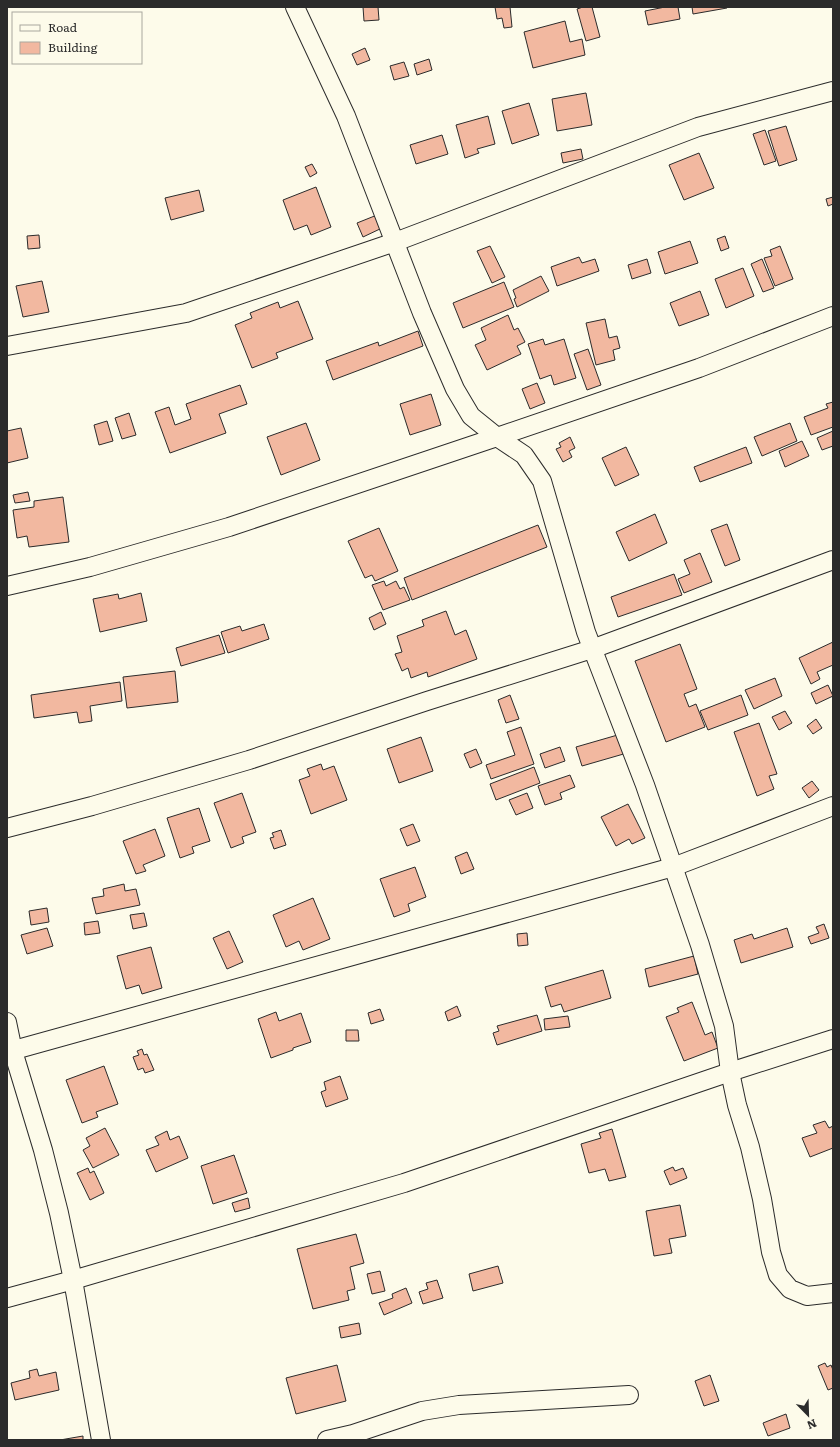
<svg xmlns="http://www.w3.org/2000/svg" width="840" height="1447" font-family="Literata,serif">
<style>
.building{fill:#f2b8a0;stroke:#2b2b2b}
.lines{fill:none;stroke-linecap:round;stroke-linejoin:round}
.minor-casing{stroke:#2b2b2b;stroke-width:20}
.minor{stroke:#fdfbea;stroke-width:18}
</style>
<rect width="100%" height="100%" fill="#fdfbea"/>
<!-- building -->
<g class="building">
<polygon points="363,7 378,7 379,20 364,21"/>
<polygon points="495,7 510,7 512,27 504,28 502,18 497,19"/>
<polygon points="583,7 592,7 600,37 586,41 577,9"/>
<polygon points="665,7 678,7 680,19 648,25 645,11"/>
<polygon points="692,7 726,7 727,8 693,14"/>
<polygon points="565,21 570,42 582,39 585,55 533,68 524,32"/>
<polygon points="365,48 370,60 357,65 352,54"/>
<polygon points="429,59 432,70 417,75 414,64"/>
<polygon points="404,62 409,76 394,80 390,66"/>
<polygon points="586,93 592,125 557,131 552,99"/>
<polygon points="529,103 539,135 512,144 502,111"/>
<polygon points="488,116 495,144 477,149 479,153 465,158 456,125"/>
<polygon points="786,126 797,160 779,166 768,131"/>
<polygon points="765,130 776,161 764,165 753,134"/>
<polygon points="442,135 448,154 416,164 410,145"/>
<polygon points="581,149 583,159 563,163 561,153"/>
<polygon points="699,153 714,188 684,200 669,165"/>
<polygon points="312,164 317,173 310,177 305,167"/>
<polygon points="316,187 331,227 311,235 307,225 294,230 283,200"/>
<polygon points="199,190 204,211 171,220 165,198"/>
<polygon points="833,197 833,204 828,206 826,199"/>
<polygon points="377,215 382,228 363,237 357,223"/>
<polygon points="39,235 40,248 28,249 27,236"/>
<polygon points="725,236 729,248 721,251 717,239"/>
<polygon points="690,241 698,263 665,274 658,252"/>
<polygon points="490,246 505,277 492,283 477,251"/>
<polygon points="780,246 793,279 775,286 764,258 772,256 770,250"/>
<polygon points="579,257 582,263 595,259 599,271 557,286 551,267"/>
<polygon points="647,259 651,273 632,279 628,265"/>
<polygon points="762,259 774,288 763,292 751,264"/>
<polygon points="743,268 754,296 726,308 715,279"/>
<polygon points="541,276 549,291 517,307 514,299 516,298 513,290"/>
<polygon points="42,281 49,312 23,317 16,286"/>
<polygon points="504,282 514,307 463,328 453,303"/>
<polygon points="700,291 709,315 679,326 670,303"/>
<polygon points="298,301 313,339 276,353 278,358 252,368 235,325 252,318 250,313 278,302 280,308"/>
<polygon points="508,315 514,330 518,328 525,342 517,346 521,354 487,370 475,345 486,340 481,328"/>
<polygon points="605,319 609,338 617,336 620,348 613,350 615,360 596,365 586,323"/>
<polygon points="418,331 423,346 333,380 326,361 378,342 379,346"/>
<polygon points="543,339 545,345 564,339 576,378 554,385 551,375 540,379 528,344"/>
<polygon points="588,349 601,385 587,390 574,354"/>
<polygon points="537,383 545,403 530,409 522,389"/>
<polygon points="240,385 247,404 219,414 226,433 170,453 155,412 169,407 175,425 191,419 186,404"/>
<polygon points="431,394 441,425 410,435 400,404"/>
<polygon points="833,402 833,427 811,435 804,417 828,408 826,404"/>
<polygon points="129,413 136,435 122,439 115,418"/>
<polygon points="107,421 113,441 99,445 94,425"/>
<polygon points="306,423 320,460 281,475 267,437"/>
<polygon points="790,423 797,441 762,456 754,437"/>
<polygon points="21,428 28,458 7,463 7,431"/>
<polygon points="833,431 833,446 822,450 817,438"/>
<polygon points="570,437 575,448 569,451 572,457 563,462 556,449 561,447 559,443"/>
<polygon points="802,441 809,456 785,467 779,451"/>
<polygon points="626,447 639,475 615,486 602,458"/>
<polygon points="746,447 752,463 700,482 694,467"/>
<polygon points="28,492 30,501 15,503 13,495"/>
<polygon points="63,497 69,542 29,547 27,536 17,538 13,510 34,507 34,501"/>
<polygon points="655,514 667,543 629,561 616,532"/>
<polygon points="727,524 740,560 725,566 711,530"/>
<polygon points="538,525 547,547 412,600 404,578"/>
<polygon points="379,528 398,571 375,581 372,575 365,578 348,541"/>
<polygon points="700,553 712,582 684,593 678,579 690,574 684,560"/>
<polygon points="674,574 682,595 618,617 611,597"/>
<polygon points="384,581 386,586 396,581 400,589 404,587 410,600 383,610 372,585"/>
<polygon points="141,593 147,621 100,632 93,599 118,594 119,599"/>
<polygon points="446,611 455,635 466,630 477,659 428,677 427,672 411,678 408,668 402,671 395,654 402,652 397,636 424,626 422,620"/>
<polygon points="381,612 386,624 374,630 369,618"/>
<polygon points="264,624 269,639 228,653 221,632 240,626 242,631"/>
<polygon points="219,635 225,653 181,666 176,648"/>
<polygon points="833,642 833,665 817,672 820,679 811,684 799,658"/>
<polygon points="680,644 697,689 684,694 689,707 696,704 705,727 666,742 635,661"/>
<polygon points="175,671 178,702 127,708 123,677"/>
<polygon points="775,678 782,696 754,709 745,690"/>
<polygon points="120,682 122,701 90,706 92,721 79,723 77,712 34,718 31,695"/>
<polygon points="828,685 833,696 816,704 811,693"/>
<polygon points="510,695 519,719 506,723 498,700"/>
<polygon points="741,695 748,715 708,730 700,711"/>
<polygon points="785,711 792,723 779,730 772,717"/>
<polygon points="816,719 822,728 813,734 807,726"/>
<polygon points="759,723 777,774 769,776 774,789 757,796 734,732"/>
<polygon points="521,727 534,764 491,779 486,765 515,755 507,732"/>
<polygon points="621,734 627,753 582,766 576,747"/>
<polygon points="421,737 433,771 399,783 387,749"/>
<polygon points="560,747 565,761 545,768 540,754"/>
<polygon points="476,749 482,763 470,768 464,754"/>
<polygon points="321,764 323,770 334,766 347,800 311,814 299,780 310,776 307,769"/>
<polygon points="534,767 540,783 496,800 490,784"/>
<polygon points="570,775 575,787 560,793 562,799 545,805 538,786"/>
<polygon points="812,781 819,790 809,798 802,788"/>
<polygon points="242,793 256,832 242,837 244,843 231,848 214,803"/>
<polygon points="527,793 533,808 516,815 509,800"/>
<polygon points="628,804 645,838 632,844 629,839 616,846 601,817"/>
<polygon points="199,808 210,841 192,847 194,853 180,858 167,818"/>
<polygon points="413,824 420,841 407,846 400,829"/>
<polygon points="155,829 165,856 143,865 146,871 136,874 123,841"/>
<polygon points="281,830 286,845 274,849 270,838 274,837 272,833"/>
<polygon points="467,852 474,869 461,874 455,857"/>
<polygon points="415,867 426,897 408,904 410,911 394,917 380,879"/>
<polygon points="124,884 125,891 136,889 140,905 96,914 92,898 104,896 103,889"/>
<polygon points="313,898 330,939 303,950 299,941 286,947 273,915"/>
<polygon points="47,908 49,922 31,925 29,911"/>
<polygon points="144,913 147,926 133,929 130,915"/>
<polygon points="98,921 100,933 85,935 84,923"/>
<polygon points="824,924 829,938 811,944 808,937 819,933 816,927"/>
<polygon points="47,928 53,946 27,954 21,935"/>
<polygon points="787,928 793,947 741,963 734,940 752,934 754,939"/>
<polygon points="229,931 243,962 227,969 213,938"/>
<polygon points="527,933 528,945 518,946 517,934"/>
<polygon points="151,947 162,988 142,994 139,985 126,989 117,956"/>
<polygon points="694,956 698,974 649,987 645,969"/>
<polygon points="603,970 611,998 564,1012 561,1004 551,1007 545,987"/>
<polygon points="692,1002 705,1035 712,1032 718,1048 684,1061 666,1017 679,1012 677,1008"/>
<polygon points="457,1006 461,1016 448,1021 445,1012"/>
<polygon points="380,1009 384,1020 371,1024 368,1013"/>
<polygon points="276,1012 279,1021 301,1013 311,1042 293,1048 293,1050 271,1058 258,1019"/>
<polygon points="537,1015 542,1031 497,1045 493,1033 499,1031 497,1026"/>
<polygon points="568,1016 570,1027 545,1030 544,1019"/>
<polygon points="346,1030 358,1030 359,1041 346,1041"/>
<polygon points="142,1049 144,1055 147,1054 154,1070 145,1073 143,1068 138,1070 133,1057 139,1055 137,1051"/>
<polygon points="104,1066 118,1104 96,1112 98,1117 82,1123 66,1080"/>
<polygon points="340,1076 348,1099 326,1107 321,1092 326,1090 324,1082"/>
<polygon points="825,1121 829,1128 833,1126 833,1148 810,1157 802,1138 817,1133 813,1125"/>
<polygon points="105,1128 119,1155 93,1168 83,1150 90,1146 86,1138"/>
<polygon points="612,1129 626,1177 609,1181 605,1169 589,1173 581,1144 601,1138 599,1133"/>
<polygon points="167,1131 170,1140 179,1136 188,1158 156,1172 146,1150 159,1145 155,1137"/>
<polygon points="234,1155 247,1193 213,1204 201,1166"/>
<polygon points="673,1167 675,1171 683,1168 687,1178 670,1185 664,1171"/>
<polygon points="88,1168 90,1173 94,1171 104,1193 90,1200 77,1173"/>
<polygon points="248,1198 250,1208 235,1212 232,1203"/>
<polygon points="680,1205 686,1236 669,1239 672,1253 654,1256 646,1211"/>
<polygon points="356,1234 364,1263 350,1267 355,1289 347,1291 349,1300 313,1309 297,1249"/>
<polygon points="498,1266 503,1283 473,1291 469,1274"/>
<polygon points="380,1271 385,1291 372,1294 367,1274"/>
<polygon points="437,1280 443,1298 423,1304 419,1292 428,1289 426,1283"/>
<polygon points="406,1288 412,1303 384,1315 379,1303 393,1298 392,1294"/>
<polygon points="359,1323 361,1334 341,1338 339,1327"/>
<polygon points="825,1363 827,1367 831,1365 833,1370 833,1388 828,1390 818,1366"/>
<polygon points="337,1365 346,1401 296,1414 286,1378"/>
<polygon points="37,1369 39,1376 56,1372 59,1390 15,1400 11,1383 30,1378 29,1371"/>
<polygon points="710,1375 719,1401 704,1406 695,1381"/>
<polygon points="786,1414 790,1428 768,1436 763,1423"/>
<polygon points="83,1436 83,1440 60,1440"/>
</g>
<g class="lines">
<!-- minor casing -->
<g class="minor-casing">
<g id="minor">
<polyline points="295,7 346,116 422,313 455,389 471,416 497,437 524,455 542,481 586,632 645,785 700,945 724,1026 730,1072 737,1105 750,1147 762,1199 771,1252 778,1275 790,1289 807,1296 833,1293"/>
<polyline points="7,346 186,313 395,242 698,127 833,91"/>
<polyline points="7,586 90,567 229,527 497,437 699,368 833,316"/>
<polyline points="7,828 92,806 249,760 427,701 592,649 833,560"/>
<polyline points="7,1022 13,1051 43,1150 59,1213 73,1280 101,1440"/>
<polyline points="7,1052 673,867 833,806"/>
<polyline points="7,1298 73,1280 404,1183 730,1072 833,1039"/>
<polyline points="327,1440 353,1434 422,1411 459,1405 629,1395"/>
</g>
</g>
<!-- minor -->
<use href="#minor" class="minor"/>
</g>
<!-- border -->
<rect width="840" height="1447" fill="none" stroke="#2b2b2b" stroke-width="16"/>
<!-- legend -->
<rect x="12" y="12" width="130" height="52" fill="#fdfbea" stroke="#a9a89e"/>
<rect x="20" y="25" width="20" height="6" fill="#fdfbea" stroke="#a9a89e"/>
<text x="48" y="32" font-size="12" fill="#2b2b2b">Road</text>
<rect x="20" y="42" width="20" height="12" fill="#f2b8a0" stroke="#a9a89e"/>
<text x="48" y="52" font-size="12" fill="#2b2b2b">Building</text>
<!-- north arrow -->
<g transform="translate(808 1415) rotate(157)" stroke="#fdfbea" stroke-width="3" paint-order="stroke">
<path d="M0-3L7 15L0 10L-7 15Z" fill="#2b2b2b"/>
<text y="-6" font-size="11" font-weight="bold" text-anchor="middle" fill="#2b2b2b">N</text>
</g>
</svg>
